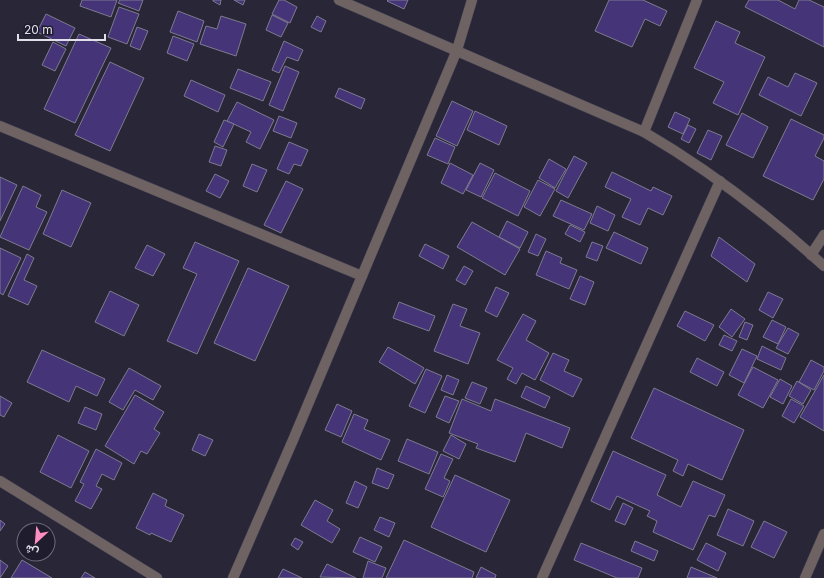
<svg xmlns="http://www.w3.org/2000/svg" width="824" height="578" font-family="Inter,Vazirmatn,sans-serif">
<style>
.building{fill:#453478;stroke:#7d7b8f}
.lines{fill:none;stroke-linecap:round;stroke-linejoin:round}
.minor-casing{stroke:#464454;stroke-width:11}
.minor{stroke:#6e6362;stroke-width:10}
</style>
<rect width="100%" height="100%" fill="#292637"/>
<!-- building -->
<g class="building">
<polygon points="82,0 117,0 111,17 80,6"/>
<polygon points="120,0 143,0 139,11 118,3"/>
<polygon points="213,0 221,0 220,5 213,1"/>
<polygon points="234,0 245,0 243,5"/>
<polygon points="279,0 284,0 297,7 290,23 272,14"/>
<polygon points="388,0 408,0 404,9 387,1"/>
<polygon points="609,0 643,0 667,11 660,26 645,19 632,47 595,31"/>
<polygon points="749,0 778,0 795,9 799,0 809,0 824,7 824,47 745,7"/>
<polygon points="119,7 139,14 127,44 108,37"/>
<polygon points="178,11 204,21 197,42 170,32"/>
<polygon points="46,14 75,28 66,46 37,32"/>
<polygon points="272,15 288,23 281,37 266,30"/>
<polygon points="221,16 246,24 236,56 200,44 206,26 217,29"/>
<polygon points="317,16 326,21 321,32 311,27"/>
<polygon points="716,21 740,32 735,43 765,57 738,115 713,103 724,82 694,68"/>
<polygon points="137,27 148,31 140,50 130,46"/>
<polygon points="79,34 111,48 75,123 44,109"/>
<polygon points="173,36 194,44 187,61 167,53"/>
<polygon points="284,41 303,50 298,61 287,57 279,73 272,70"/>
<polygon points="53,42 66,49 55,71 42,65"/>
<polygon points="110,62 144,78 110,151 75,135"/>
<polygon points="285,66 299,72 283,111 269,105"/>
<polygon points="238,69 271,82 263,101 230,88"/>
<polygon points="795,73 817,83 801,116 759,95 768,77 788,87"/>
<polygon points="191,80 225,95 218,112 184,96"/>
<polygon points="339,88 365,99 361,109 335,97"/>
<polygon points="452,101 473,111 457,146 436,136"/>
<polygon points="237,102 274,120 260,149 246,142 251,132 227,121"/>
<polygon points="475,111 507,126 499,145 467,130"/>
<polygon points="675,112 690,119 683,134 668,127"/>
<polygon points="742,113 768,127 753,158 726,145"/>
<polygon points="279,116 297,123 291,138 273,131"/>
<polygon points="791,119 824,135 824,138 815,156 824,161 824,179 813,200 763,176"/>
<polygon points="224,120 234,124 223,147 214,142"/>
<polygon points="688,125 696,129 689,143 681,139"/>
<polygon points="708,130 722,136 711,160 697,153"/>
<polygon points="435,138 455,147 448,164 427,155"/>
<polygon points="289,142 308,150 301,166 294,164 289,174 277,169"/>
<polygon points="215,146 227,150 221,166 209,162"/>
<polygon points="574,156 587,163 568,198 556,191"/>
<polygon points="549,159 566,169 555,188 539,178"/>
<polygon points="450,163 473,175 463,194 441,183"/>
<polygon points="480,163 494,170 481,197 466,190"/>
<polygon points="252,164 267,170 257,192 243,186"/>
<polygon points="612,172 651,191 653,187 672,196 663,215 648,208 640,225 622,217 631,199 605,187"/>
<polygon points="495,173 530,191 518,216 482,198"/>
<polygon points="215,174 229,181 220,198 206,191"/>
<polygon points="0,177 17,185 0,221"/>
<polygon points="538,180 555,189 540,216 524,207"/>
<polygon points="286,181 303,189 281,233 264,225"/>
<polygon points="23,186 41,195 36,207 47,212 29,250 0,237"/>
<polygon points="62,190 91,203 71,247 43,234"/>
<polygon points="561,200 592,214 584,230 553,216"/>
<polygon points="597,206 615,215 608,231 590,223"/>
<polygon points="507,221 528,232 520,248 499,237"/>
<polygon points="472,222 520,249 505,275 457,247"/>
<polygon points="570,225 585,232 580,242 565,234"/>
<polygon points="614,232 648,248 641,264 606,248"/>
<polygon points="536,234 546,239 538,256 528,252"/>
<polygon points="719,237 755,264 747,282 711,256"/>
<polygon points="195,242 239,261 197,354 167,341 197,274 183,268"/>
<polygon points="592,242 603,246 597,261 586,257"/>
<polygon points="425,244 449,256 443,269 419,256"/>
<polygon points="147,245 165,254 153,276 135,268"/>
<polygon points="0,248 21,258 3,295 0,293"/>
<polygon points="546,251 562,258 560,263 577,270 569,289 536,275"/>
<polygon points="27,254 34,258 24,280 37,286 28,305 8,296"/>
<polygon points="464,266 473,271 465,285 456,280"/>
<polygon points="248,268 289,286 255,361 214,343"/>
<polygon points="580,276 594,282 585,305 570,299"/>
<polygon points="496,287 509,293 497,317 485,311"/>
<polygon points="110,291 139,305 124,336 95,322"/>
<polygon points="768,292 783,299 773,318 759,310"/>
<polygon points="399,302 435,316 429,331 393,318"/>
<polygon points="453,304 467,309 460,326 480,333 468,364 434,351"/>
<polygon points="731,309 745,319 732,337 719,327"/>
<polygon points="685,311 714,325 705,341 677,326"/>
<polygon points="523,314 536,321 526,340 549,353 535,380 522,373 516,384 507,379 513,368 497,360"/>
<polygon points="772,320 786,327 778,344 763,337"/>
<polygon points="745,322 753,325 747,340 739,337"/>
<polygon points="788,328 799,334 788,354 776,348"/>
<polygon points="724,335 737,341 732,351 719,345"/>
<polygon points="762,346 786,358 781,370 757,359"/>
<polygon points="388,347 424,368 415,384 379,362"/>
<polygon points="742,349 757,356 744,383 729,375"/>
<polygon points="42,350 105,379 97,396 76,386 69,402 27,382"/>
<polygon points="553,353 569,360 564,371 582,379 573,397 540,380"/>
<polygon points="697,358 724,372 717,386 690,372"/>
<polygon points="811,360 824,367 824,371 814,390 799,382"/>
<polygon points="753,367 778,380 763,408 738,395"/>
<polygon points="129,368 161,386 153,400 135,390 123,410 109,402"/>
<polygon points="426,369 442,376 425,413 409,406"/>
<polygon points="447,375 459,380 453,395 441,390"/>
<polygon points="824,375 824,431 800,417"/>
<polygon points="780,379 792,386 783,404 770,397"/>
<polygon points="797,381 811,390 803,404 789,396"/>
<polygon points="472,382 487,388 480,404 465,398"/>
<polygon points="526,386 550,397 545,408 521,397"/>
<polygon points="654,388 744,430 722,480 688,464 683,476 673,471 678,460 631,438"/>
<polygon points="135,395 164,412 154,429 160,433 147,454 141,451 134,464 105,446"/>
<polygon points="0,396 12,403 4,417 0,415"/>
<polygon points="445,396 459,401 449,423 436,417"/>
<polygon points="462,399 491,411 495,399 570,428 562,448 526,433 515,462 476,448 478,444 449,433"/>
<polygon points="791,399 804,406 794,423 782,416"/>
<polygon points="337,404 352,411 341,437 325,430"/>
<polygon points="85,407 102,414 96,430 78,423"/>
<polygon points="354,414 368,420 364,429 390,440 381,460 342,442"/>
<polygon points="199,434 213,440 205,456 192,450"/>
<polygon points="58,435 89,451 71,488 40,472"/>
<polygon points="451,435 466,444 459,459 443,451"/>
<polygon points="407,439 438,452 429,474 398,461"/>
<polygon points="96,449 122,463 114,480 102,474 96,486 102,489 91,509 75,501 84,484 80,482"/>
<polygon points="613,451 666,475 657,495 681,507 693,481 725,495 715,517 709,515 693,550 653,532 657,521 647,516 650,511 617,496 610,510 591,501"/>
<polygon points="441,454 453,459 444,478 450,481 443,497 425,489"/>
<polygon points="377,468 394,475 388,489 372,483"/>
<polygon points="455,475 510,500 486,552 431,527"/>
<polygon points="355,481 367,487 358,508 346,503"/>
<polygon points="153,493 167,500 165,506 184,515 171,542 151,533 150,535 136,528"/>
<polygon points="315,500 333,510 327,521 340,529 332,543 301,525"/>
<polygon points="623,503 633,508 625,525 615,521"/>
<polygon points="728,509 754,521 743,546 717,535"/>
<polygon points="380,517 395,523 389,537 374,530"/>
<polygon points="0,520 5,524 0,531"/>
<polygon points="764,521 787,532 774,558 751,547"/>
<polygon points="360,537 382,547 375,562 353,552"/>
<polygon points="295,538 303,542 298,550 291,545"/>
<polygon points="404,540 474,572 472,578 386,578"/>
<polygon points="635,541 658,551 654,561 631,551"/>
<polygon points="581,543 642,568 638,578 617,578 574,560"/>
<polygon points="706,543 726,553 718,571 697,560"/>
<polygon points="0,560 8,566 0,578"/>
<polygon points="22,560 52,578 11,578"/>
<polygon points="368,561 386,568 382,578 363,578"/>
<polygon points="327,564 356,578 320,577"/>
<polygon points="481,567 496,575 495,578 476,578"/>
<polygon points="691,567 717,578 687,578"/>
<polygon points="283,569 302,578 278,578"/>
<polygon points="85,572 95,578 81,578"/>
</g>
<g class="lines">
<!-- minor casing -->
<g class="minor-casing">
<g id="minor">
<path d="M339,0l305,132c65,38 125,84 180,134"/>
<polyline points="0,126 362,276"/>
<polyline points="644,132 697,0"/>
<polyline points="811,255 824,235"/>
<polyline points="0,481 157,578"/>
<polyline points="233,578 293,440 457,50 472,0"/>
<polyline points="542,578 720,181"/>
<polyline points="805,578 824,534"/>
</g>
</g>
<!-- minor -->
<use href="#minor" class="minor"/>
</g>
<!-- north arrow -->
<g transform="translate(36 542) rotate(206)"><circle r="19" fill="#1f1d2d" stroke="#6c6b79"/>
<path d="M0-3L7 15L0 10L-7 15Z" fill="#fd8ec0"/>
<text y="-6" font-size="11" font-weight="bold" text-anchor="middle" fill="#e0dfea">ش</text>
</g>
<!-- scale -->
<path d="M18 34v6h87v-6" fill="none" stroke="#e0dfea" stroke-width="2"/>
<text x="24" y="34" font-size="12" fill="#e0dfea" stroke="#1f1d2d" stroke-width="3" paint-order="stroke">20 m</text>
</svg>
